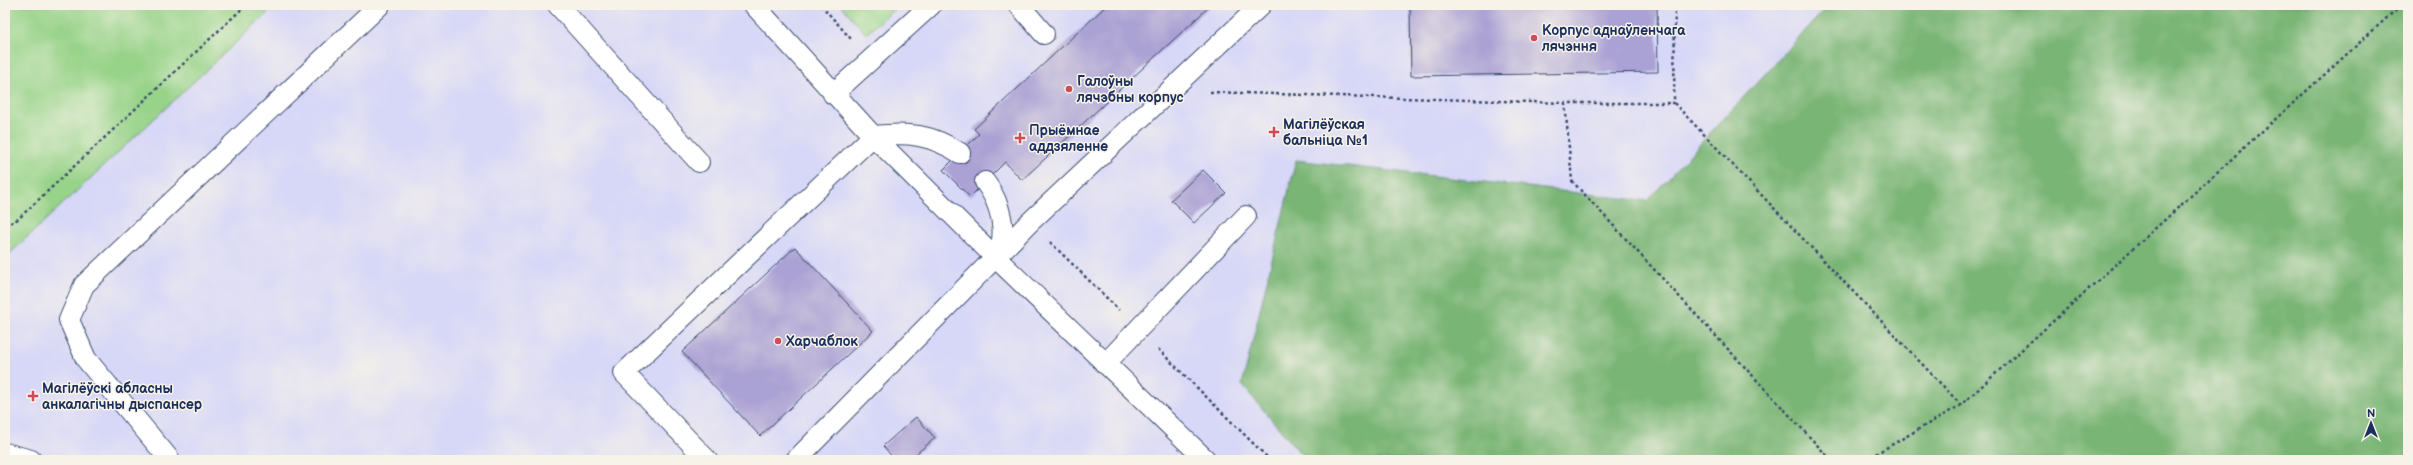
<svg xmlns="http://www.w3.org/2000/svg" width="2413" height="465" font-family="'Balsamiq Sans',sans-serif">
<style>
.built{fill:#d7d7f8}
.green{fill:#97d388;stroke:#598173}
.forest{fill:#79b574;stroke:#4a7269}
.building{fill:#aaa1d4}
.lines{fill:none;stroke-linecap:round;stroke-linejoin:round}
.lane-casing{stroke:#3b4a6e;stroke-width:22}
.path{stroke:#3b4a6e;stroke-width:2.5;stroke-dasharray:3 3;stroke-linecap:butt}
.lane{stroke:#fff;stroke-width:20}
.poi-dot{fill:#d1495b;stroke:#f7f3e8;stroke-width:1.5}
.labels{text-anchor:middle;stroke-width:3;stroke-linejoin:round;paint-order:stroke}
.poi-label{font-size:14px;font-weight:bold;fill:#1b2f5e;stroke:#f7f3e8;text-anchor:start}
</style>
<rect width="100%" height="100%" fill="#f7f3e8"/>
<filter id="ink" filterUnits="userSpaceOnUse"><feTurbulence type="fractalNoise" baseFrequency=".025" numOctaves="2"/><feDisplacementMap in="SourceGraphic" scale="8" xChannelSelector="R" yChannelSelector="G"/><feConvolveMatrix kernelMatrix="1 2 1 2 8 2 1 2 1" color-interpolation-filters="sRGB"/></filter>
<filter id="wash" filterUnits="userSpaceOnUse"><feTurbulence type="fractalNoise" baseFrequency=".012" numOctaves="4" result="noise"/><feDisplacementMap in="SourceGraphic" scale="16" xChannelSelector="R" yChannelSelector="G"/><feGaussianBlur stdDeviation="0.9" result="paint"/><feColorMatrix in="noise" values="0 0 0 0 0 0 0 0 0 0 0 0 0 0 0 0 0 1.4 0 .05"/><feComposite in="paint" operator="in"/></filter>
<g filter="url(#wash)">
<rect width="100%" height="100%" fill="#efe6cc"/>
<!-- built -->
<polygon class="built" points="276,5 2408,5 2372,460 5,460 5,258"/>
<!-- green -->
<g class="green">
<polygon points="5,5 276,5 5,258"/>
<polygon points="841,5 899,5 866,34"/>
</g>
<!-- forest -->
<polygon class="forest" points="1829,5 2408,5 2408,460 1306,460 1242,385 1296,160 1647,201"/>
<g id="blocks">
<!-- building -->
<g class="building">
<polygon points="1107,5 1211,5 1022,180 1005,162 970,197 943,170 979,134 974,129"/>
<polygon points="1410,5 1657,5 1658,72 1411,76"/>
<polygon points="1203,170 1226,193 1194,223 1171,200"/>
<polygon points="795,247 873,331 760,436 682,352"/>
<polygon points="916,417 935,438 909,460 895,460 883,446"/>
</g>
</g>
</g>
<g filter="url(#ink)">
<use href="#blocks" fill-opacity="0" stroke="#3b4a6e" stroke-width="1"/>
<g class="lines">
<!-- lane casing -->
<g class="lane-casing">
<g id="lane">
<polyline points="558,5 699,162"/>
<polyline points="754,5 873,136 996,258 1206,460"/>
<polyline points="1019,5 1044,34"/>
<polyline points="833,94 931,5"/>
<path d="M985,182c15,20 24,51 12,74"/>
<polyline points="1105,364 1246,216"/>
<polyline points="5,453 31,460"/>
<polyline points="170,460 86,359 69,320 84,285 380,5"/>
<path d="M707,460l-83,-87 249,-237c35,-4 57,-2 87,17"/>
<polyline points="796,460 1030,222 1261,5"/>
</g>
</g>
<!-- path -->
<g class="path">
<polyline points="821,5 851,39"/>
<polyline points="1210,92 1565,103 1674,103 1675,5"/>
<polyline points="1565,103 1572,181 1831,460"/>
<polyline points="1674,103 1961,405"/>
<polyline points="5,226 18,219 246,5"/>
<polyline points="1050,242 1119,310"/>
<polyline points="1158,349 1270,460"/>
<polyline points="1865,460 1961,405 2401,5"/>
</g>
<!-- lane -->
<use href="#lane" class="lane"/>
</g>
</g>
<!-- markers -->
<g class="poi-dot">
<circle cx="1534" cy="38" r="4"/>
<circle cx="1069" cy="89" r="4"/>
<path d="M1272 126h4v4h4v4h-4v4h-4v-4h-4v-4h4z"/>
<path d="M1018 132h4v4h4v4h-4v4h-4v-4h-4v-4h4z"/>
<circle cx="778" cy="341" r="4"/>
<path d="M31 390h4v4h4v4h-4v4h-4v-4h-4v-4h4z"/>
</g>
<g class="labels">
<!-- poi labels -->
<g class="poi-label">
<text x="1542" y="35">Корпус аднаўленчага<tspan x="1542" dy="16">лячэння</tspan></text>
<text x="1077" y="86">Галоўны<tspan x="1077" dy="16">лячэбны корпус</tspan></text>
<text x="1283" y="129">Магілёўская<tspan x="1283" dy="16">бальніца №1</tspan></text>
<text x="1029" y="135">Прыёмнае<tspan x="1029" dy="16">аддзяленне</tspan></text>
<text x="786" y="346">Харчаблок</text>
<text x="42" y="393">Магілёўскі абласны<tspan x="42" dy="16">анкалагічны дыспансер</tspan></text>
</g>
</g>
<!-- margin -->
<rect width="2413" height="465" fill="none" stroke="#f7f3e8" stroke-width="20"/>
<!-- north arrow -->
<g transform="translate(2371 423)" stroke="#f7f3e8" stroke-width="3" paint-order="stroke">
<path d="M0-3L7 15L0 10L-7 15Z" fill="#1b2f5e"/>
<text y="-6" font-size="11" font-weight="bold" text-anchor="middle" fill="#1b2f5e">N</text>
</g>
</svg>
